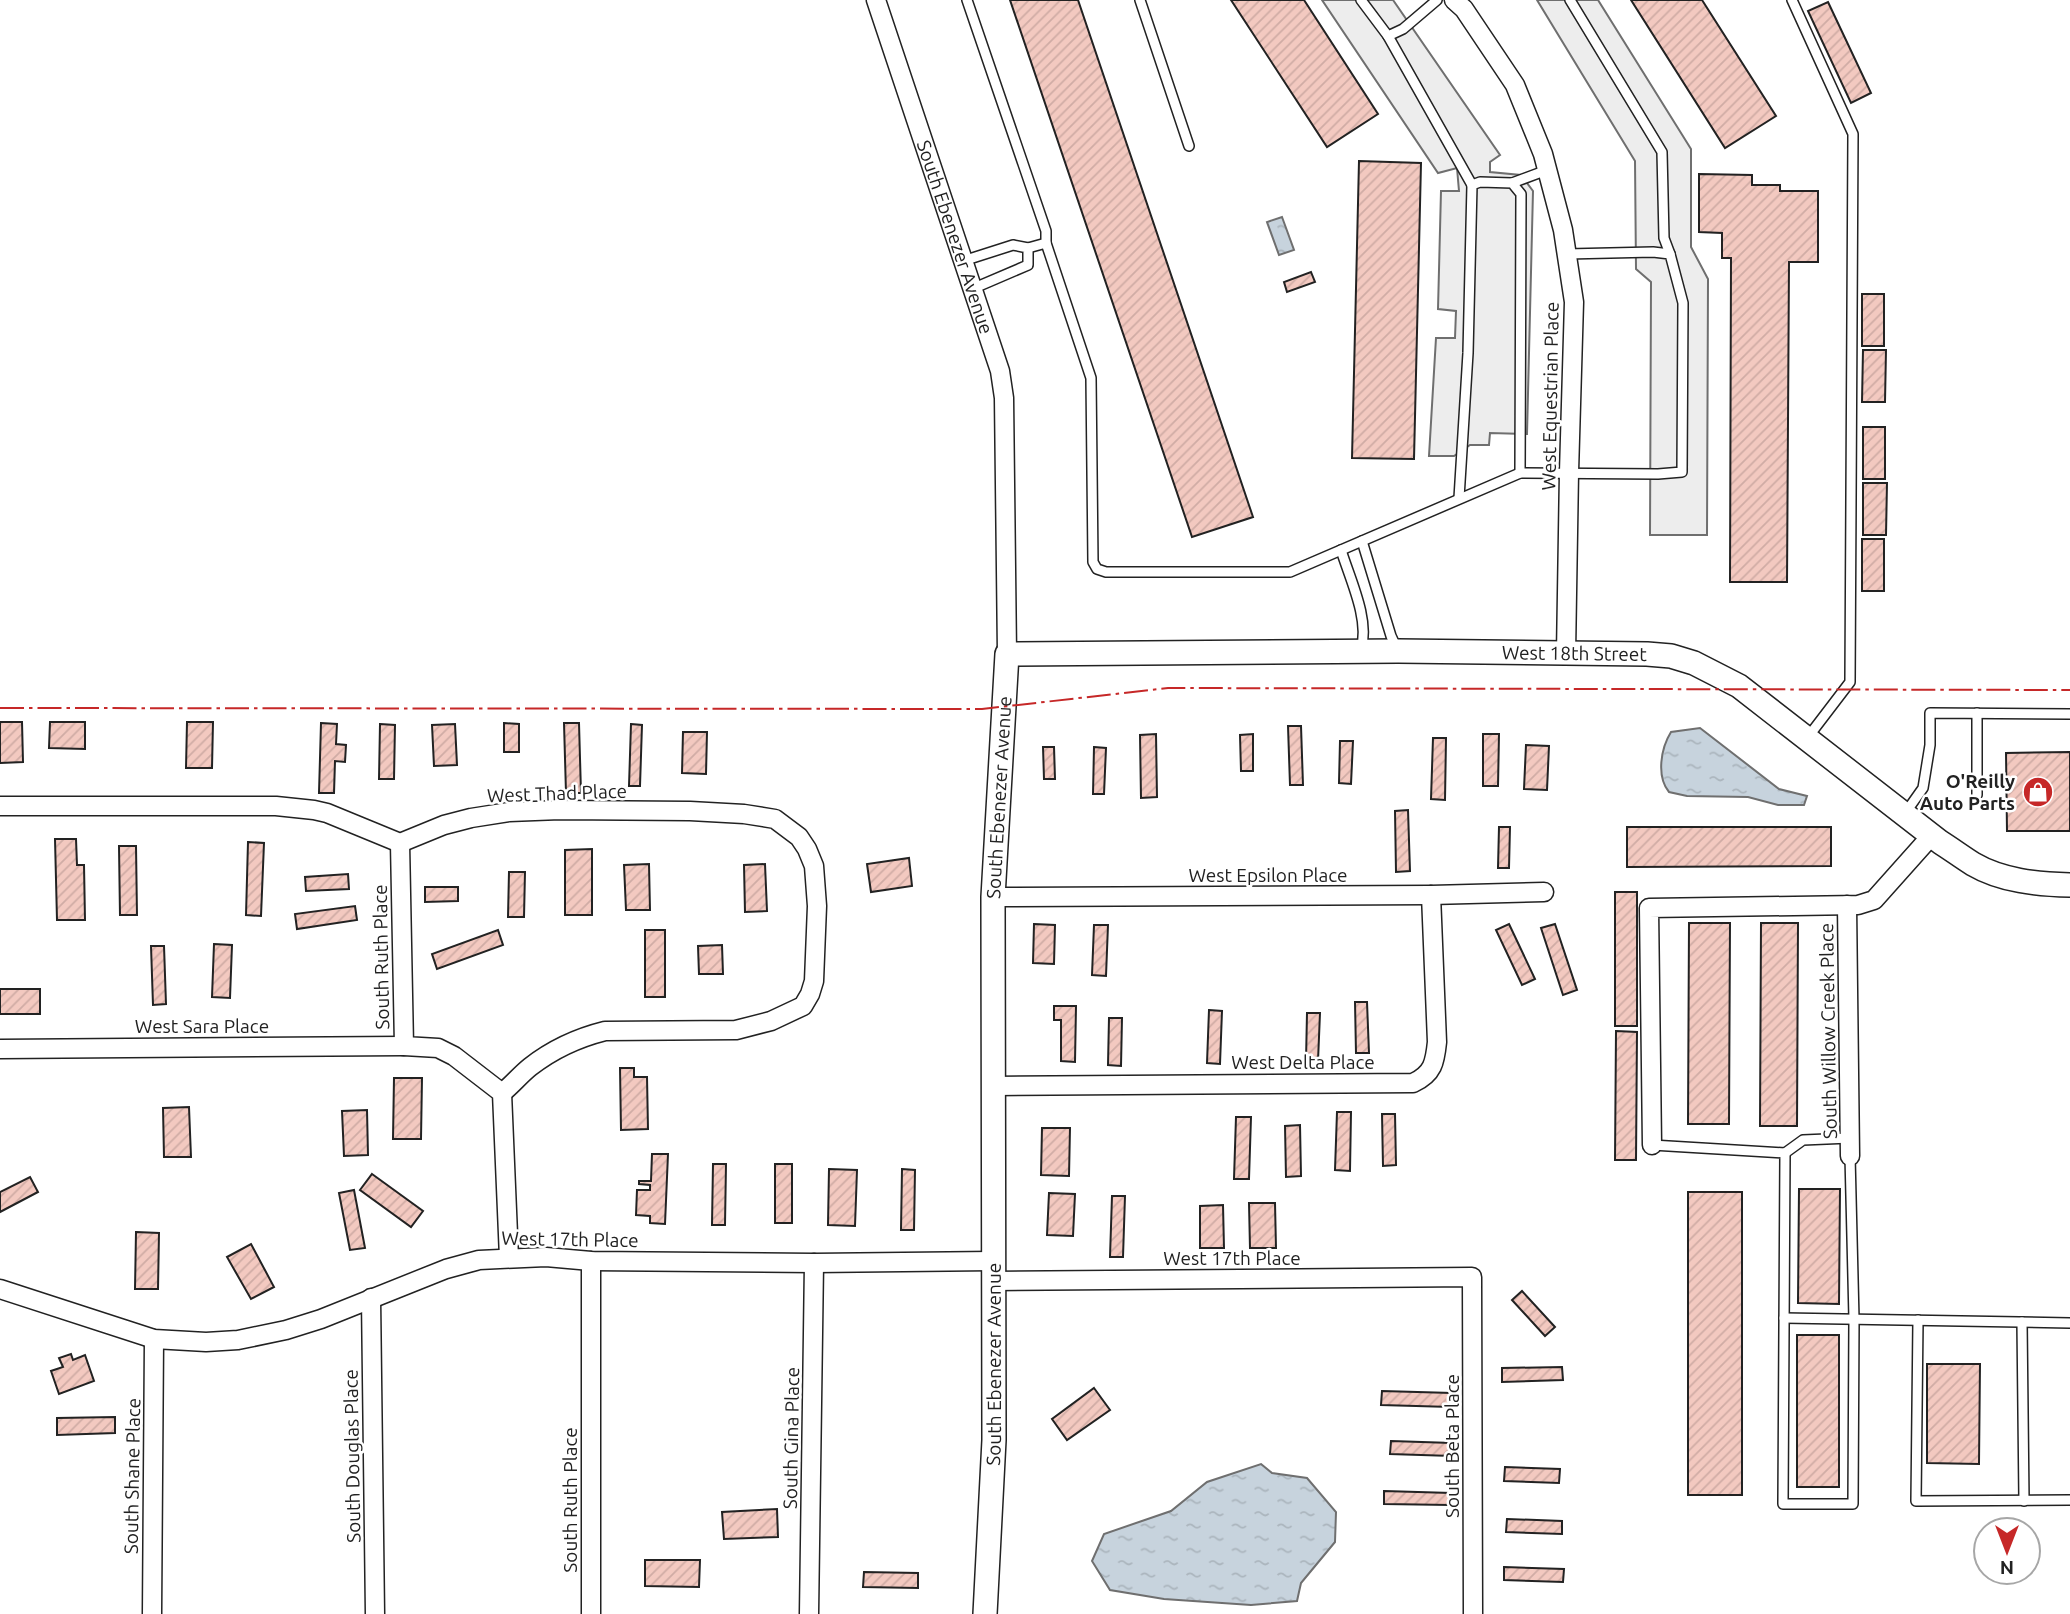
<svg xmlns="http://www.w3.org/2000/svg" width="2070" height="1614" font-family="Ubuntu,sans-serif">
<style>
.parking{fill:#ededed;stroke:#6f6f6f;stroke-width:2}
.water{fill:url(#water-ripples);stroke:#6f6f6f;stroke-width:2}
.building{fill:url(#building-hatch);stroke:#222;stroke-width:2}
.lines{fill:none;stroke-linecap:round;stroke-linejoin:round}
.service-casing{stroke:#222;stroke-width:12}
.minor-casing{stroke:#222;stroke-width:21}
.tertiary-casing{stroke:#222;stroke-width:26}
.service{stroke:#fff;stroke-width:9}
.minor{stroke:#fff;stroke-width:18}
.tertiary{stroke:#fff;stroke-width:23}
.power{stroke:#c62828;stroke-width:2;stroke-dasharray:24 5 3.5 5;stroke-linecap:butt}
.labels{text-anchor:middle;stroke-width:5;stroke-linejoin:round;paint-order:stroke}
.street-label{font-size:19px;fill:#222;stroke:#fff}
.poi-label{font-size:19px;font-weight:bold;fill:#222;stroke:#fff;text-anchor:end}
</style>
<defs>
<pattern id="water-ripples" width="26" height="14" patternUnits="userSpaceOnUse" patternTransform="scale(1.75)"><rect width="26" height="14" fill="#c7d3dd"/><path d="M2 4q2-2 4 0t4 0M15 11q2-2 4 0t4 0" fill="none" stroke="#abb5bd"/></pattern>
<pattern id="building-hatch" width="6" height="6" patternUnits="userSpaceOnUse" patternTransform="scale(1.75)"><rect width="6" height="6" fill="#f3c9c0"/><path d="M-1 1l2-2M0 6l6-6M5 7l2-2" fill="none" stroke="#d0aca5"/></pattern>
</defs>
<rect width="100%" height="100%" fill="#fff"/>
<!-- parking -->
<g class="parking">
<polygon points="1322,0 1393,0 1500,155 1490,162 1490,172 1521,175 1533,191 1527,434 1490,433 1489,445 1470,445 1454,456 1429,456 1436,338 1455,338 1456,311 1438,309 1441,191 1459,191 1457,168 1438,173"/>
<polygon points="1537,0 1598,0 1691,149 1691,247 1708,279 1707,535 1650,535 1651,282 1636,269 1635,161"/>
</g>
<!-- water -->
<g class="water">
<polygon points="1282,217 1294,250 1279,255 1267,222"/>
<path d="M1700,728l79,61 28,7 -3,9h-26l-30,-8 -61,-1 -18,-4c-13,-16 -8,-44 2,-60z"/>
<polygon points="1261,1464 1272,1473 1307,1478 1336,1512 1335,1542 1301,1583 1297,1601 1251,1605 1164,1599 1110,1590 1092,1561 1104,1534 1171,1511 1207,1482"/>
</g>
<!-- building -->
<g class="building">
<polygon points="1010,0 1078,0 1253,517 1192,537"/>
<polygon points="1231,0 1304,0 1378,114 1327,147"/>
<polygon points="1631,0 1702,0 1776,116 1725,148"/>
<polygon points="1828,2 1871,93 1851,103 1808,11"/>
<polygon points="1359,161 1421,163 1414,459 1352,458"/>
<polygon points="1699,174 1752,175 1752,185 1780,185 1780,191 1818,191 1818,262 1789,262 1787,582 1730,582 1731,258 1722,258 1722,233 1699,232"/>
<polygon points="1311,272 1315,282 1287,292 1284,282"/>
<rect x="1862" y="294" width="22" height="52"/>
<polygon points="1863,350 1886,350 1885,402 1862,402"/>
<rect x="1863" y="427" width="22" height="52"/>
<polygon points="1863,483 1887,483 1886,535 1863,535"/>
<rect x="1862" y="539" width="22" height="52"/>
<polygon points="0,722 22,722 23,762 0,763"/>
<polygon points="50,722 85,722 85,749 49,748"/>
<polygon points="187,722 213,722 212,768 186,768"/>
<polygon points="321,723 337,724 336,744 346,745 345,762 335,761 334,793 319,793"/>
<polygon points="504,723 519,724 519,752 504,752"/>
<polygon points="564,723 579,723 581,793 566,793"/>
<polygon points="380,724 395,725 394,779 379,779"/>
<polygon points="455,724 457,765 434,766 432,725"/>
<polygon points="631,724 642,725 640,786 629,786"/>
<polygon points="1288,726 1301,726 1303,785 1290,785"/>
<polygon points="683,732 707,732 706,774 682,773"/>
<polygon points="1156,734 1157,797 1141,798 1140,735"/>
<polygon points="1253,734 1253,771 1241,771 1240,735"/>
<polygon points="1483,734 1499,734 1498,786 1483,786"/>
<polygon points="1433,738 1446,738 1445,800 1431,799"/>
<polygon points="1340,741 1353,741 1351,784 1339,783"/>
<polygon points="1526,745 1549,746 1547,790 1524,789"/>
<polygon points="1043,747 1054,747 1055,779 1044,779"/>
<polygon points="1094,747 1106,748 1104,794 1093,794"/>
<polygon points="2070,752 2070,831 2007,831 2006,753"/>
<polygon points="1408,810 1410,871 1396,872 1395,811"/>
<polygon points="1499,827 1510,827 1509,868 1498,868"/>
<polygon points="1627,827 1831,827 1831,866 1627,867"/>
<polygon points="55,839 76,839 77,865 84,865 85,920 57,920"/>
<polygon points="248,842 264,843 261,916 246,915"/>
<polygon points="119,846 136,846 137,915 120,915"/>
<polygon points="592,849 592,915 565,915 565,850"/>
<polygon points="909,858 912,886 871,892 867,864"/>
<polygon points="649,864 650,910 626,910 624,865"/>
<polygon points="765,864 767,911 745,912 744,865"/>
<polygon points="509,872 525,872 524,917 508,917"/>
<polygon points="348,874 349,889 306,891 305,877"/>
<polygon points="425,887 458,887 458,901 425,902"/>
<rect x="1615" y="892" width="22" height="134"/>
<polygon points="355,906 357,920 297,929 295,914"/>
<polygon points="1689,923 1730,923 1729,1124 1688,1124"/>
<polygon points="1761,923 1798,923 1797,1126 1760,1126"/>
<polygon points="1034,924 1055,925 1054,964 1033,963"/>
<polygon points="1509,924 1535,979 1522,985 1496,930"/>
<polygon points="1555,924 1577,990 1563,995 1541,928"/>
<polygon points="1094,925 1108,925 1106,976 1092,975"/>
<polygon points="498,930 503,945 437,969 432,954"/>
<rect x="645" y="930" width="20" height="67"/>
<polygon points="214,944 232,945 230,998 212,997"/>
<polygon points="722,945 723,974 699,974 698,946"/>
<polygon points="151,946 164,946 166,1004 153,1005"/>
<rect x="0" y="989" width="40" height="25"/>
<polygon points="1355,1002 1367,1002 1369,1053 1356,1053"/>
<polygon points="1054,1006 1076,1006 1075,1062 1061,1061 1061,1020 1054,1020"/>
<polygon points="1209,1010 1222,1011 1220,1064 1207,1063"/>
<polygon points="1307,1013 1320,1013 1318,1061 1306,1061"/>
<polygon points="1109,1018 1122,1018 1121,1066 1108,1065"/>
<polygon points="1616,1031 1637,1032 1636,1160 1615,1160"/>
<polygon points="620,1068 634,1068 634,1077 647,1077 648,1129 621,1130"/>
<polygon points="394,1078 422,1078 421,1139 393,1139"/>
<polygon points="189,1107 191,1157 164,1157 163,1108"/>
<polygon points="367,1110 368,1155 344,1156 342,1111"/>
<polygon points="1337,1112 1351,1112 1350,1171 1335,1170"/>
<polygon points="1382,1114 1395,1114 1396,1165 1383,1166"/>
<polygon points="1236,1117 1251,1117 1249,1179 1234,1179"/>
<polygon points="1300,1125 1301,1176 1286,1177 1285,1126"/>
<polygon points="1042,1128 1070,1128 1069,1176 1041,1175"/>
<polygon points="652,1154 668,1154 665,1224 650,1223 650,1216 636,1215 637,1190 650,1190 650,1185 639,1184 639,1181 651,1181"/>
<polygon points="713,1164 726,1164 725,1225 712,1225"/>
<rect x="775" y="1164" width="17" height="59"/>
<polygon points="829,1169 857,1170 855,1226 828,1225"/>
<polygon points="902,1169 915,1170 914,1230 901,1230"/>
<polygon points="372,1174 423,1211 411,1227 360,1190"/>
<polygon points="30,1177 38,1192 0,1212 0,1192"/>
<polygon points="1799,1189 1840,1189 1839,1304 1798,1303"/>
<polygon points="354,1190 365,1248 350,1250 339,1193"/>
<rect x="1688" y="1192" width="54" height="303"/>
<polygon points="1049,1193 1075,1194 1073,1236 1047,1235"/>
<polygon points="1112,1196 1125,1196 1123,1257 1110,1257"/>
<polygon points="1249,1203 1275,1203 1276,1248 1250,1248"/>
<polygon points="1223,1205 1224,1248 1200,1248 1200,1206"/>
<polygon points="136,1232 159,1233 158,1289 135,1289"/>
<polygon points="251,1244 274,1287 251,1299 227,1257"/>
<polygon points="1522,1291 1555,1327 1545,1336 1512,1300"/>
<rect x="1797" y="1335" width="42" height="152"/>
<polygon points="71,1354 73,1360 85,1355 94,1381 59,1394 51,1371 63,1367 59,1358"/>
<polygon points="1927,1364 1980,1364 1979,1464 1927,1463"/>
<polygon points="1562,1367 1563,1380 1502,1382 1502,1368"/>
<polygon points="1094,1388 1110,1410 1067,1440 1052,1419"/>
<polygon points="1382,1391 1452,1393 1451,1407 1381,1405"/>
<polygon points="115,1417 115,1433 57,1435 57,1418"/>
<polygon points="1391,1441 1452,1443 1452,1456 1390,1454"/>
<polygon points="1505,1467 1560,1469 1559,1483 1504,1481"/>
<polygon points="1384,1491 1451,1493 1450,1505 1384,1504"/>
<polygon points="777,1509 778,1537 724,1539 722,1512"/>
<polygon points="1507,1519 1562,1521 1562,1534 1506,1532"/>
<polygon points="645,1560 700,1560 699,1587 645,1586"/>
<polygon points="1504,1567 1564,1569 1563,1582 1504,1580"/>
<polygon points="864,1572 918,1573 918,1588 863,1587"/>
</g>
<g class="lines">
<!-- service casing -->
<g class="service-casing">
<g id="service">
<polyline points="967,0 1046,231 1046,243 1028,248"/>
<polyline points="1140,0 1189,146"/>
<polyline points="1361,0 1388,36 1403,29 1437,0"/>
<polyline points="1570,0 1662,152 1664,238 1670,254"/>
<polyline points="1792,0 1853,134 1850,682 1808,737"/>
<polyline points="1388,36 1472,185"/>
<polyline points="1512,183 1547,170"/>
<polyline points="1046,243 1091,378 1093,562 1097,569 1106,572 1290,572 1520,473 1658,474 1682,472 1683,303 1670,254 1653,252 1567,254"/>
<polyline points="963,261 1013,245 1028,248 1028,265 972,289"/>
<polyline points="1459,498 1468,353 1472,185 1480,182 1512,183 1521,194 1520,473"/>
<polyline points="1362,541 1391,636 1397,649"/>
<path d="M1341,550c9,29 29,70 20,99"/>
<polyline points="1977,713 1977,795"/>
<polyline points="1906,812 1923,788 1930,745 1930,713 2070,714"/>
<polyline points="1652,1145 1785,1153 1783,1504 1853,1504 1854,1319 1850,1156"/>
<polyline points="1785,1153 1803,1140 1850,1138"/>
<polyline points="1784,1318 2070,1323"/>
<polyline points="1918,1320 1916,1501 2070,1500"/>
<polyline points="2022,1322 2024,1501"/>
</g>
</g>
<!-- minor casing -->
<g class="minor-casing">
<g id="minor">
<path id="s1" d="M876,0l124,371 4,27 3,256"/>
<polyline points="1454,0 1464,9 1515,85 1543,154 1563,230 1574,302 1569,472 1566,654"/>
<path d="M0,806h276l38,4 13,3 73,30 44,-18 27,-7 38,-6 51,-2 130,1 54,3 31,5 24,18 8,12 7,17 3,40 -3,75 -4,13 -7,12 -32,15 -35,9 -131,1c-28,7 -52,18 -75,36 -10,8 -18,18 -28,26"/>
<polyline points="400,843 404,1046 438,1048 454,1056 502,1093 509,1258"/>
<polyline points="993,897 1431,895 1544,892"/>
<polyline points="1847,905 1850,1156"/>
<polyline points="0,1049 404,1046"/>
<path d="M994,1086l419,-3c20,-9 22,-21 24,-41l-6,-147"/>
<polyline points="1652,1145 1649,908 1858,905 1874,900 1932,835"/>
<polyline points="591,1261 591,1614"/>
<polyline points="993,1281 1472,1277 1473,1614"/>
<polyline points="0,1289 154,1339 206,1342 238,1340 286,1330 321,1319 446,1269 479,1260 546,1257 591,1261 814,1263 993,1261"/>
<polyline points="371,1298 375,1614"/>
<polyline points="152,1614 154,1339"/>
<polyline points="809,1614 814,1263"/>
</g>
</g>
<!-- tertiary casing -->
<g class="tertiary-casing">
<g id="tertiary">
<path id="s2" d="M985,1614l9,-174 -1,-543 14,-243 391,-3 249,3 24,2 23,7 45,23 201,156c11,7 22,15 33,22 29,17 64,20 97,21"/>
</g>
</g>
<!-- service -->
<use href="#service" class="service"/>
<!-- minor -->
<use href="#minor" class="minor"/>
<!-- tertiary -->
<use href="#tertiary" class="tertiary"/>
<!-- power -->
<polyline class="power" points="0,708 982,709 1168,688 2070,690"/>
</g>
<!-- icons -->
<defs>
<g id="shop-disc" transform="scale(1.575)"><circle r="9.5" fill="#c62828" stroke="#fff"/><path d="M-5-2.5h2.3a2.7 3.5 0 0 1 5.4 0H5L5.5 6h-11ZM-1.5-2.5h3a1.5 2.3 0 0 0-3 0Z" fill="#fff"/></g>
</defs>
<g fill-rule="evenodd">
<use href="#shop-disc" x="2038" y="792"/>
</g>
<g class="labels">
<!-- street labels -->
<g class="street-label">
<text dy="7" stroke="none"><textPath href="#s1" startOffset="250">South Ebenezer Avenue</textPath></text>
<text transform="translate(1550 396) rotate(-89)" y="7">West Equestrian Place</text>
<text dy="7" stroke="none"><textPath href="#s2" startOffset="1528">West 18th Street</textPath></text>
<text transform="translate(557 793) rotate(-2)" y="7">West Thad Place</text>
<text dy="7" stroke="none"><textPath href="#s2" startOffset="817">South Ebenezer Avenue</textPath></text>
<text x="1268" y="882">West Epsilon Place</text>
<text transform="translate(381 957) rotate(-91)" y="7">South Ruth Place</text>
<text x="202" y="1033">West Sara Place</text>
<text transform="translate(1828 1031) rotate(-91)" y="7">South Willow Creek Place</text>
<text x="1303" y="1069">West Delta Place</text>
<text transform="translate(570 1239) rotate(1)" y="7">West 17th Place</text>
<text x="1232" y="1265">West 17th Place</text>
<text dy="7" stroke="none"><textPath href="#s2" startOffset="250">South Ebenezer Avenue</textPath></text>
<text transform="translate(791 1438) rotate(-89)" y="7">South Gina Place</text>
<text transform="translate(1452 1446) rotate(-90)" y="7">South Beta Place</text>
<text transform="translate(352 1456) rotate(-91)" y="7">South Douglas Place</text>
<text transform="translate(132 1476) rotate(-89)" y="7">South Shane Place</text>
<text transform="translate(570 1500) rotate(-90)" y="7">South Ruth Place</text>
</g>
<!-- poi labels -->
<g class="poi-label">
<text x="2015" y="788">O'Reilly<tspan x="2015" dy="22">Auto Parts</tspan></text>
</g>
</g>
<!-- north arrow -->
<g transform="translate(2007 1551) rotate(180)"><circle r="33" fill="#ffffff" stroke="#a7a7a7" stroke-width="2"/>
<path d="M0-5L12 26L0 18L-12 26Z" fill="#c62828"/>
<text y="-10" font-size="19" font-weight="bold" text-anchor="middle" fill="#222222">N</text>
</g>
</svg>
